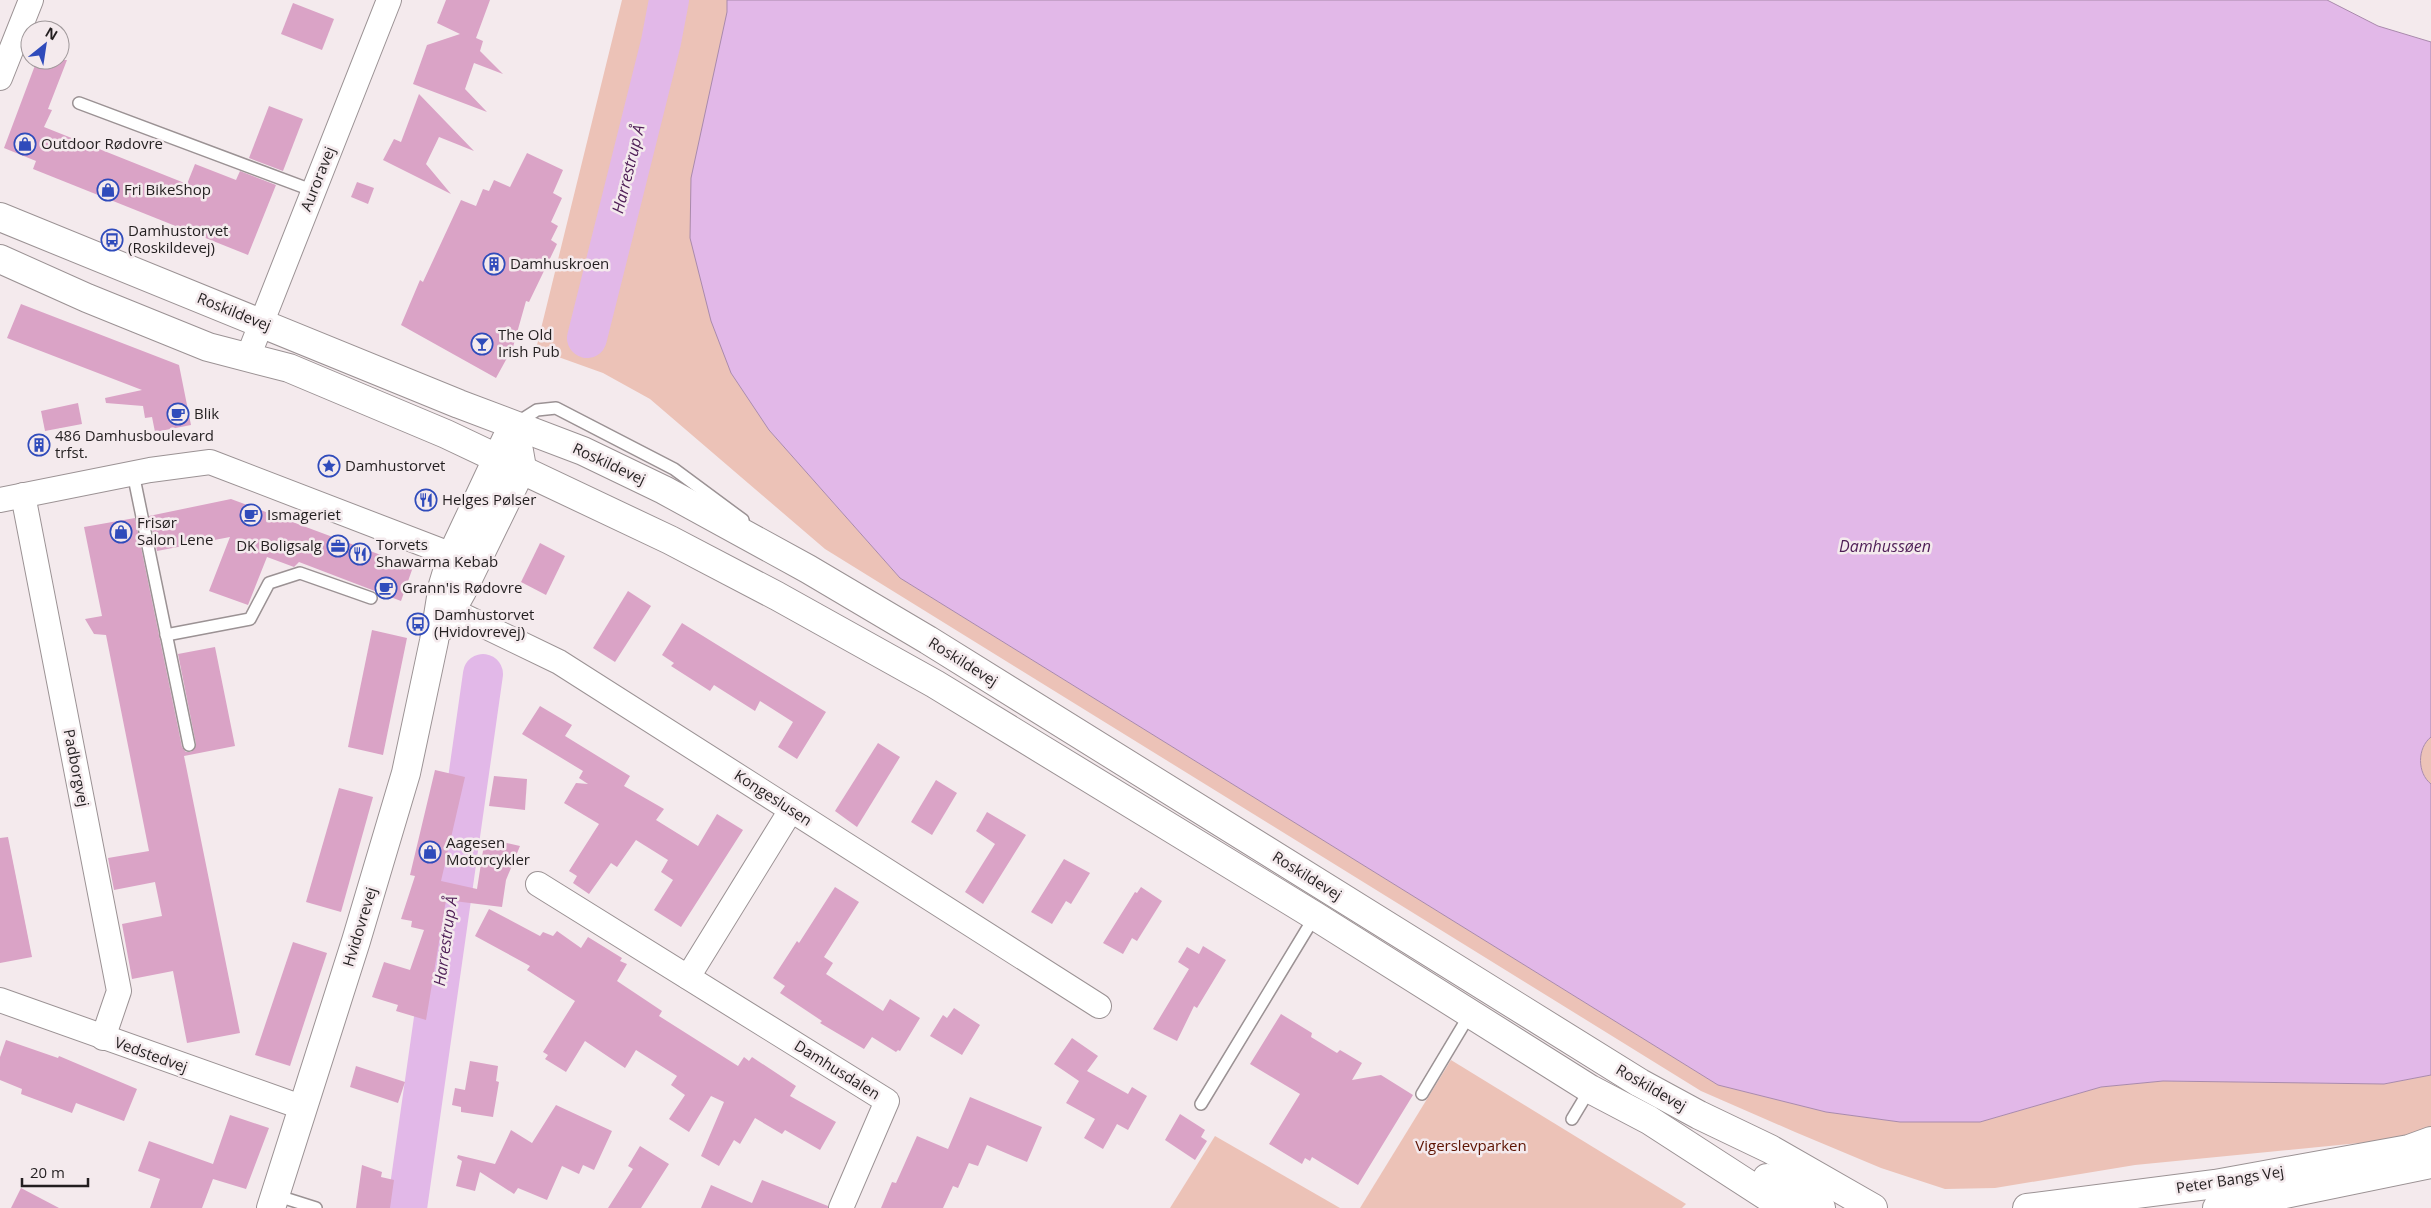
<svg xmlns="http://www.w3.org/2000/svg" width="2431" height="1208" font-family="'Open Sans',sans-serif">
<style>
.green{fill:#ecc2b7}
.water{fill:#e2b8e8;stroke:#a98aac}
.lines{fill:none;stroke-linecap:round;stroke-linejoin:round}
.river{stroke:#e2b8e8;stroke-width:40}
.building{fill:#daa3c6}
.lane-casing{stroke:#9b9294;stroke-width:14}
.street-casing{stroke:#9b9294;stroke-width:26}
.secondary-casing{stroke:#9b9294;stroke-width:30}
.lane{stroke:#fff;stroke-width:11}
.street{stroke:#fff;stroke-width:24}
.secondary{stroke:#fff;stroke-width:28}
.labels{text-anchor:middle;stroke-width:5;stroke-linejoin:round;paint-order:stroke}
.poi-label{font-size:15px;fill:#231f20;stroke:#f4eaed;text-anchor:start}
.street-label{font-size:15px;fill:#231f20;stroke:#f4eaed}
.park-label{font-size:15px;fill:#5d1200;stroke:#f4eaed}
.water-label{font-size:16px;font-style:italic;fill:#4e1d56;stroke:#f4eaed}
</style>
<rect width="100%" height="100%" fill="#f4eaed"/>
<!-- green -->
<g class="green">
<polygon points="622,0 727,0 731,373 769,430 900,578 1718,1085 1826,1112 1900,1122 1980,1122 2101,1087 2163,1081 2384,1084 2431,1075 2431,1132 2420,1137 2135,1165 1995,1188 1945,1189 1881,1168 1795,1132 1701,1091 825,549 650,399 603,373 536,349"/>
<path d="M2431,737v47c-14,-11 -14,-36 0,-47z"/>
<polygon points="1451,1060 1686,1204 1682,1208 1360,1208"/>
<polygon points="1215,1136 1340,1208 1170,1208"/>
</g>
<!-- water -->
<path class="water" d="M727,0h1600l51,26 53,16v695c-14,11 -14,36 0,47v291l-47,9 -221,-3 -62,6 -121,35h-80l-74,-10 -108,-27 -818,-507 -131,-148 -38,-57 -20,-52 -21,-83 1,-60 36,-166z"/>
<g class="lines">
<!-- river -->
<g class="river">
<polyline points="587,338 661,42 669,0"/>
<polyline points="407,1208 483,674"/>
</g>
</g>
<!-- building -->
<g class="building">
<polygon points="446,0 490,0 476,38 483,41 480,51 503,74 474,63 465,89 487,112 413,84 427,45 460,34 437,23"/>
<polygon points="293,3 334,19 322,50 281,34"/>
<polygon points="37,60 67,60 48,109 52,110 44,127 187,184 195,164 236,180 240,171 276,185 248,255 33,169 36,161 4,148"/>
<polygon points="419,94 474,151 439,137 426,164 451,194 383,160 394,139 401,142"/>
<polygon points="269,106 303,119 283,171 249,158"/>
<polygon points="527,153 563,170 553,193 562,198 551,222 558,226 551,240 557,244 529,302 526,301 513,347 496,378 401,325 420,280 423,282 461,200 476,206 483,189 489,191 494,180 510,187"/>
<polygon points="357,182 374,188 368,204 351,197"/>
<polygon points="21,304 179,365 191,425 155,432 152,417 145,418 143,406 106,403 105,398 142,390 7,338"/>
<polygon points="78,403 82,424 45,431 41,411"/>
<polygon points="231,499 413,567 401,601 299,562 294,567 267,557 248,605 209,591 230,537 157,551 149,516"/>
<polygon points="135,518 182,747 186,752 191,752 196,744 178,654 215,647 235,746 184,756 240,1033 187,1043 173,971 132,979 122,924 162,916 155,882 114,890 108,858 149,851 106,635 94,634 85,619 102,616 84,527"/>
<polygon points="540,543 565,556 546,595 521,582"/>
<polygon points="628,591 651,606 615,662 593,648"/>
<polygon points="682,623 826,712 797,759 778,747 793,722 760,701 755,711 714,685 710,691 671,666 674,663 662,655"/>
<polygon points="372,630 407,638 383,755 348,747"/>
<polygon points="540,706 572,725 565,736 630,776 624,786 664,809 656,820 698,846 717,814 743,830 681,927 654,910 673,880 661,872 668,860 636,840 617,867 611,863 589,894 573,883 577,876 569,871 599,824 564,803 576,783 588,784 579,778 583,771 522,734"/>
<polygon points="878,743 900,757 857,827 835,811"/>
<polygon points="435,770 465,777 441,881 477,889 485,838 520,846 506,880 502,907 446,900 426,1020 396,1011 398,1005 372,997 384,962 410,970 424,930 411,927 412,921 401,919 415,876 410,875"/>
<polygon points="494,776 527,779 525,810 489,806"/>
<polygon points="936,780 957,793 932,835 911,822"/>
<polygon points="339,788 373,797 341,912 306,902"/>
<polygon points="987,812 1026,835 983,904 965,892 995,844 976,831"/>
<polygon points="8,837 32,957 0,963 0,838"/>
<polygon points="1064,859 1090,873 1071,904 1066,901 1052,924 1031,912"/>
<polygon points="835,887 859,902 824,957 833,963 826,974 883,1011 890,999 920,1018 900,1051 898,1050 896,1052 872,1037 864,1049 820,1023 822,1021 780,993 785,986 773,978 797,941 799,943"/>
<polygon points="1141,887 1162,901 1137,941 1132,938 1123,954 1103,943 1135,892 1137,893"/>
<polygon points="489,909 540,936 543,932 553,936 557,931 581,948 588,937 622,958 620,961 627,964 617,981 662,1011 659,1016 738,1066 744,1057 749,1061 752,1057 796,1086 790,1096 836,1122 820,1150 785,1130 782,1134 755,1118 740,1144 734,1140 719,1166 701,1156 724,1102 711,1096 689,1132 669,1119 685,1095 671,1085 677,1076 636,1050 625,1068 585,1041 566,1072 545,1059 548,1055 543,1052 575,1001 527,970 530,966 475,936"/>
<polygon points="293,942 327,953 290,1066 255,1055"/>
<polygon points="1203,946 1226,960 1197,1008 1194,1006 1177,1041 1153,1029 1189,969 1178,962 1187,947 1199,954"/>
<polygon points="954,1008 980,1025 962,1055 930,1036 943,1015 947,1018"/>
<polygon points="1281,1014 1312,1033 1311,1037 1337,1053 1340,1050 1362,1063 1352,1080 1381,1075 1413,1095 1358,1185 1312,1157 1310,1161 1305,1158 1302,1164 1269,1144 1300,1094 1250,1064"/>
<polygon points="1072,1038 1098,1056 1087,1071 1128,1094 1132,1087 1147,1096 1128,1130 1117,1124 1103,1149 1084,1138 1095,1119 1066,1103 1079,1081 1054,1064"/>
<polygon points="6,1040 58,1058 59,1056 137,1089 124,1121 76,1103 72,1113 21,1094 22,1089 0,1080 0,1057"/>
<polygon points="470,1061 498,1066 496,1081 499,1082 493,1117 461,1112 461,1107 452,1105 455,1088 465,1090"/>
<polygon points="356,1066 405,1082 398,1103 350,1087"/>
<polygon points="970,1097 1042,1127 1027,1162 987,1145 978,1166 969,1163 958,1188 953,1186 943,1208 881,1208 892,1182 896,1183 917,1136 948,1149"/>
<polygon points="556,1105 612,1131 594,1170 583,1165 579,1174 562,1166 547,1200 518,1188 514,1194 480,1172 475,1191 456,1186 462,1161 457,1158 458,1155 495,1164 511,1130 532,1143"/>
<polygon points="1180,1114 1205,1130 1201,1137 1207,1141 1195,1160 1165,1140"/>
<polygon points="230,1115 269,1128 246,1189 213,1179 202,1208 150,1208 160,1179 138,1171 149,1141 213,1164"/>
<polygon points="640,1146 669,1164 641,1208 608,1208 633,1169 628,1166"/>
<polygon points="362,1165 382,1172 381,1177 394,1180 390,1208 356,1208"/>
<polygon points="762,1180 828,1206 828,1208 701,1208 711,1185 752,1203"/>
<polygon points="21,1188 59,1208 11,1208"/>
</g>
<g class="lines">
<!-- lane casing -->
<g class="lane-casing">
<g id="lane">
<polyline points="79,103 314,191"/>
<polyline points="515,424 537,410 556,408 674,469 743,520"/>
<polyline points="133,473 189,745"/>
<polyline points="166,635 250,619 269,583 300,573 371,598"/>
<polyline points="1422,1094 1470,1014"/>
<polyline points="1201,1104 1315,916"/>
<polyline points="1572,1119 1590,1089"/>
<polyline points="275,1195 316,1208"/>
</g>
</g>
<!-- street casing -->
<g class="street-casing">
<g id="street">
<polyline points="0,78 31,0"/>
<polyline points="248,357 389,0"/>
<polyline points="23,495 119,991 103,1038"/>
<polyline points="0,500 150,470 210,462 452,555"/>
<polyline points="439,604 559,662 1099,1006"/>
<polyline points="538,884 887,1101 841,1208"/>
<polyline points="688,977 791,810"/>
<polyline points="0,1000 304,1108"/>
</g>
</g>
<!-- secondary casing -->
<g class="secondary-casing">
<g id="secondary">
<polyline points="0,217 459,404 583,451 664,490 808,569 928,640 1640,1083 1699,1115 1770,1149 1873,1208"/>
<polyline points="0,259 87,298 208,347 289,368 446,434 670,540 777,596 935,684 1315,916 1590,1089 1649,1120 1785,1208"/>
<polyline points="442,627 462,591 522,468 519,451"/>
<polyline points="1767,1178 1821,1208"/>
<polyline points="271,1208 356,941 406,773 434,641 443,585 452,555 506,440"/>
<polyline points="2027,1208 2215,1184 2409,1149 2431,1141"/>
<polyline points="2217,1208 2431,1164"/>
</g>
</g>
<!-- lane -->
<use href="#lane" class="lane"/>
<!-- street -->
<use href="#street" class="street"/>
<!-- secondary -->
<use href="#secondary" class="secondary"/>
</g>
<!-- icons -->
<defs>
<g id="shop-ring" transform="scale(1.125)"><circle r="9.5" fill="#f4eaed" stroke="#2f4bbb" stroke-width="1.5"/><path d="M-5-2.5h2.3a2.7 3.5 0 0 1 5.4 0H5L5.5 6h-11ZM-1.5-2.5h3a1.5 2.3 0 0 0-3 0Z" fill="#2f4bbb"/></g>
<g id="bus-ring" transform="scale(1.125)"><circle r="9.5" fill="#f4eaed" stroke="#2f4bbb" stroke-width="1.5"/><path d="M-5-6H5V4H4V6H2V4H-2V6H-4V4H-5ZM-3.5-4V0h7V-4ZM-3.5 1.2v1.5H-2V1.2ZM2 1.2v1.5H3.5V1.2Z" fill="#2f4bbb"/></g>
<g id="building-ring" transform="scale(1.125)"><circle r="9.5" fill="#f4eaed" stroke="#2f4bbb" stroke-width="1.5"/><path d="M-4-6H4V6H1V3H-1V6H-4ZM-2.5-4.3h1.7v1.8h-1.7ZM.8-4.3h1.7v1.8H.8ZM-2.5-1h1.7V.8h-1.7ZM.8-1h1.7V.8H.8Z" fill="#2f4bbb"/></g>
<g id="bar-ring" transform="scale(1.125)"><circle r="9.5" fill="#f4eaed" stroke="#2f4bbb" stroke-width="1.5"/><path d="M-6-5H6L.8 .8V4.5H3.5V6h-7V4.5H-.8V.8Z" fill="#2f4bbb"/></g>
<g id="cafe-ring" transform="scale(1.125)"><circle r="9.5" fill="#f4eaed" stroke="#2f4bbb" stroke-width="1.5"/><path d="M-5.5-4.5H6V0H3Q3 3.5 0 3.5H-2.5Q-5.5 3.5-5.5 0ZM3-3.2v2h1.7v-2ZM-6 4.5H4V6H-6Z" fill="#2f4bbb"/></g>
<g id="sight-ring" transform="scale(1.125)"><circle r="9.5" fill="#f4eaed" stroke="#2f4bbb" stroke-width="1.5"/><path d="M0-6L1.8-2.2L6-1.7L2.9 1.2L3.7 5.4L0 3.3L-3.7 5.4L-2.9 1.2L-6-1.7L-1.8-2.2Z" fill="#2f4bbb"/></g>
<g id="restaurant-ring" transform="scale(1.125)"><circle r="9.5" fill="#f4eaed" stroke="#2f4bbb" stroke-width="1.5"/><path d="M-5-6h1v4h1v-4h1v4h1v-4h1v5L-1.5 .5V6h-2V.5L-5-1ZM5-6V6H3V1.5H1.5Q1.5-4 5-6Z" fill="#2f4bbb"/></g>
<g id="office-ring" transform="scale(1.125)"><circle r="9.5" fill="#f4eaed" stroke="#2f4bbb" stroke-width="1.5"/><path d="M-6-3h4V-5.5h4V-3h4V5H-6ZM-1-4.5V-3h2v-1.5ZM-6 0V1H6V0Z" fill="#2f4bbb"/></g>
</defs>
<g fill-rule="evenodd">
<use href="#shop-ring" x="25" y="144"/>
<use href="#shop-ring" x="108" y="190"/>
<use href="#bus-ring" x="112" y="240"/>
<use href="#building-ring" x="494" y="264"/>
<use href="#bar-ring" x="482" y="344"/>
<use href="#cafe-ring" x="178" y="414"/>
<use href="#building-ring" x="39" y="445"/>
<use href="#sight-ring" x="329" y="466"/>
<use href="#restaurant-ring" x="426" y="500"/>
<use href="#cafe-ring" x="251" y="515"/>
<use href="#shop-ring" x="121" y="532"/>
<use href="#office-ring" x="338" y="546"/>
<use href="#restaurant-ring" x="360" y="554"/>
<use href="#cafe-ring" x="386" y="588"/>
<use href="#bus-ring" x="418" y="624"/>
<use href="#shop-ring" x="430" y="852"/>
</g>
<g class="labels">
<!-- poi labels -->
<g class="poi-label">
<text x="41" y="149">Outdoor Rødovre</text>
<text x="124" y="195">Fri BikeShop</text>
<text x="128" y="236">Damhustorvet<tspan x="128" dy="17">(Roskildevej)</tspan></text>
<text x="510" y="269">Damhuskroen</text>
<text x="498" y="340">The Old<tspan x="498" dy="17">Irish Pub</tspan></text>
<text x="194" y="419">Blik</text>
<text x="55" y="441">486 Damhusboulevard<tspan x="55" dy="17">trfst.</tspan></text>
<text x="345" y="471">Damhustorvet</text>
<text x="442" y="505">Helges Pølser</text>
<text x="267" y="520">Ismageriet</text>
<text x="137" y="528">Frisør<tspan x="137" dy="17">Salon Lene</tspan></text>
<text x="376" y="550">Torvets<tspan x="376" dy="17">Shawarma Kebab</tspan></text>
<text x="322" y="551" text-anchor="end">DK Boligsalg</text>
<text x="402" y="593">Grann'is Rødovre</text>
<text x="434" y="620">Damhustorvet<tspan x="434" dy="17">(Hvidovrevej)</tspan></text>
<text x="446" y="848">Aagesen<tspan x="446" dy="17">Motorcykler</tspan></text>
</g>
<!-- street labels -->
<g class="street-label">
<text transform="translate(318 179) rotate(-68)" y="5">Auroravej</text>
<text transform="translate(234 312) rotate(22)" y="5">Roskildevej</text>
<text transform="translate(609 464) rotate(25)" y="5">Roskildevej</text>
<text transform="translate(963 662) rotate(32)" y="5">Roskildevej</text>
<text transform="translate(76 768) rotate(79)" y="5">Padborgvej</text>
<text transform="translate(773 798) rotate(33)" y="5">Kongeslusen</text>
<text transform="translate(1307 876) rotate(32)" y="5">Roskildevej</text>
<text transform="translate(360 927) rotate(-73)" y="5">Hvidovrevej</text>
<text transform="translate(151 1055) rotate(20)" y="5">Vedstedvej</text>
<text transform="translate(837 1070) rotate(32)" y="5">Damhusdalen</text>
<text transform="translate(1651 1088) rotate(30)" y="5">Roskildevej</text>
<text transform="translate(2230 1180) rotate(-9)" y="5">Peter Bangs Vej</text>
</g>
<!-- park labels -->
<g class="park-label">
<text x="1471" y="1151">Vigerslevparken</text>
</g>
<!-- water labels -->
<g class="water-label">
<text transform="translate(628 169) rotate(-76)" y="6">Harrestrup Å</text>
<text x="1885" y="552">Damhussøen</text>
<text transform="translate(445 941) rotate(-82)" y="6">Harrestrup Å</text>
</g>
</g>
<!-- north arrow -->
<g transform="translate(45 45) rotate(30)"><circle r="24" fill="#f4eaed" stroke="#a0999b"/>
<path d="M0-4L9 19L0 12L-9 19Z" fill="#2f4bbb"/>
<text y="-8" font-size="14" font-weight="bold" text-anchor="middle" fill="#231f20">N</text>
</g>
<!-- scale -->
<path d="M22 1178v8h66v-8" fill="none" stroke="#231f20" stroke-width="2.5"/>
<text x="30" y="1178" font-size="15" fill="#231f20" stroke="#f4eaed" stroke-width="4" paint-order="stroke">20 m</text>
</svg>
